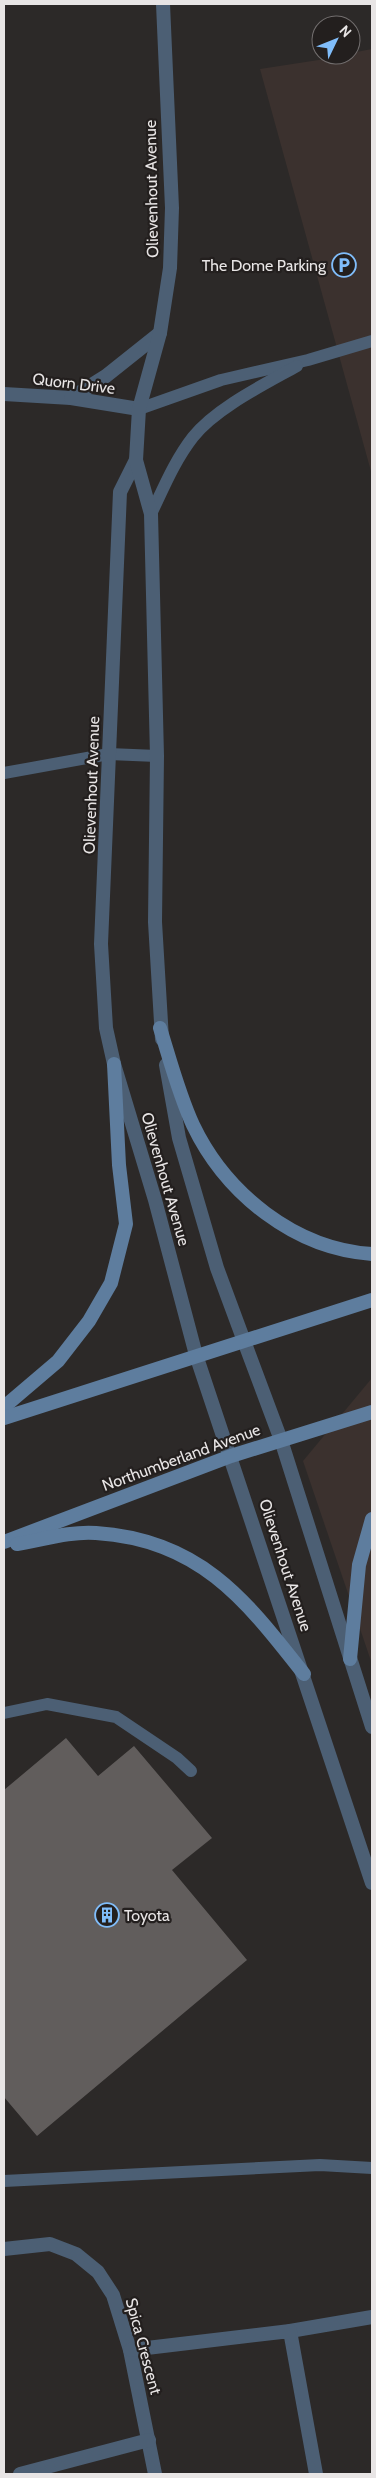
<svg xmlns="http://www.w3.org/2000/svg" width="376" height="2478" font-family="Cabin,sans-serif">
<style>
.built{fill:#3b312e}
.building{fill:#615d5c}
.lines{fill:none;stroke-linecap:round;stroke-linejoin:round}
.service{stroke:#4c5f74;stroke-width:12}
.minor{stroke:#4c5f74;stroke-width:14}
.tertiary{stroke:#4c5f74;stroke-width:14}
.secondary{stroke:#5e7d9e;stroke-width:14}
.labels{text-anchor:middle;stroke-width:4.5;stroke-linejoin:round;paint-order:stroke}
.street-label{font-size:16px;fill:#e8e5e5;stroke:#231f1e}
.poi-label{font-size:16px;fill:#e8e5e5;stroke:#231f1e;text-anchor:end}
</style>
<rect width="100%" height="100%" fill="#2c2928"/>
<!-- built -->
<g class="built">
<polygon points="372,49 372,475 260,69 351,55 351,53"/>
<polygon points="372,1378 372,1664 303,1461"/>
</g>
<!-- building -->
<polygon class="building" points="66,1738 98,1776 134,1746 212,1838 172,1870 247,1960 37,2136 4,2097 4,1790"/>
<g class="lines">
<!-- service -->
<g class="service">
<polyline points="139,409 221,380 308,360 372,341"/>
<path d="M151,514c13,-27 24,-54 42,-77 23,-29 72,-53 104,-71"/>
<polyline points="4,773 109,754 157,756"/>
<polyline points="4,1713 47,1704 116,1717 177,1758 191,1771"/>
<polyline points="4,2181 320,2165 372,2168"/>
</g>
<!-- minor -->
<g class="minor">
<polyline points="4,394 71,398 139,409"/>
<polyline points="71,398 106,376 160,333"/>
<polyline points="136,460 120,492 101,944 106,1028 114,1064 155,1200 196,1355"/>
<polyline points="162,1039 155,922 157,756 151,514 136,460 139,409 160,333 170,268 172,208 163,4"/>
<polyline points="166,1065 179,1138 217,1268 244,1341"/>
<polyline points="4,2249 50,2244 76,2254 98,2272 113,2295 130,2350 155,2474"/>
<polyline points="290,2331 372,2317"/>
<polyline points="130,2350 290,2331 316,2474"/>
<polyline points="20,2474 149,2440"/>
</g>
<!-- tertiary -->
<g class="tertiary">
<polyline points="244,1341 281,1440 372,1727"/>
<polyline points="196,1355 372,1883"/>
</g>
<!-- secondary -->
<g class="secondary">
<path d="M160,1028c10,32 19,67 33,97 33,69 102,124 179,129"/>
<polyline points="4,1407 58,1361 89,1321 111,1283 126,1224 119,1165 114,1064"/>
<polyline points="4,1418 372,1300"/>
<polyline points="4,1542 231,1456 372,1412"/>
<path d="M17,1544c25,-4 53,-13 79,-11 104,7 149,66 208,141"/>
<polyline points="350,1659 359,1565 372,1519"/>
</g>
</g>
<!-- icons -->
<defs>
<g id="parking-ring" transform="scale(1.25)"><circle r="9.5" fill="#231f1e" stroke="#80bdfa" stroke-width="1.5"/><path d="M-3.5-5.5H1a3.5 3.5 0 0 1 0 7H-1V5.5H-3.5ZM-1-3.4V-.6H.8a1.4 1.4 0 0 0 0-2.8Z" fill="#80bdfa"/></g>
<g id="building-ring" transform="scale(1.25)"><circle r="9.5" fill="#231f1e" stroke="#80bdfa" stroke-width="1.5"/><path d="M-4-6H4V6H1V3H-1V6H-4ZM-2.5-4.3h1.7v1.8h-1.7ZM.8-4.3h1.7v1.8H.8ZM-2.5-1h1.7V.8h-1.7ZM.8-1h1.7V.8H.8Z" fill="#80bdfa"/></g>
</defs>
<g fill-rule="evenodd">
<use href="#parking-ring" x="344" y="265"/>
<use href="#building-ring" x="107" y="1915"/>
</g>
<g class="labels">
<!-- street labels -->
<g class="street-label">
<text transform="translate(151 189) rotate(-91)" y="6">Olievenhout Avenue</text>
<text transform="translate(74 383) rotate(7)" y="6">Quorn Drive</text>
<text transform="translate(91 785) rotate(-88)" y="6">Olievenhout Avenue</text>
<text transform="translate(166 1179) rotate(74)" y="6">Olievenhout Avenue</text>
<text transform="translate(181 1457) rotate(-20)" y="6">Northumberland Avenue</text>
<text transform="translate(286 1565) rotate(72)" y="6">Olievenhout Avenue</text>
<text transform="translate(144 2346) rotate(75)" y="6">Spica Crescent</text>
</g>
<!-- poi labels -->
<g class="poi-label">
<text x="326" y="271">The Dome Parking</text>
<text x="124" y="1921" text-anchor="start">Toyota</text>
</g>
</g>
<!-- border -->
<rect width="376" height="2478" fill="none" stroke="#e8e5e5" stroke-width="10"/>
<!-- north arrow -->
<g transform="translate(336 40) rotate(47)"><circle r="24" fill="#231f1e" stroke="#726e6e"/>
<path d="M0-4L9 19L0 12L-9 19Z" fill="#80bdfa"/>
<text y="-8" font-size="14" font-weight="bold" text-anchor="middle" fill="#e8e5e5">N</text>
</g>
</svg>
